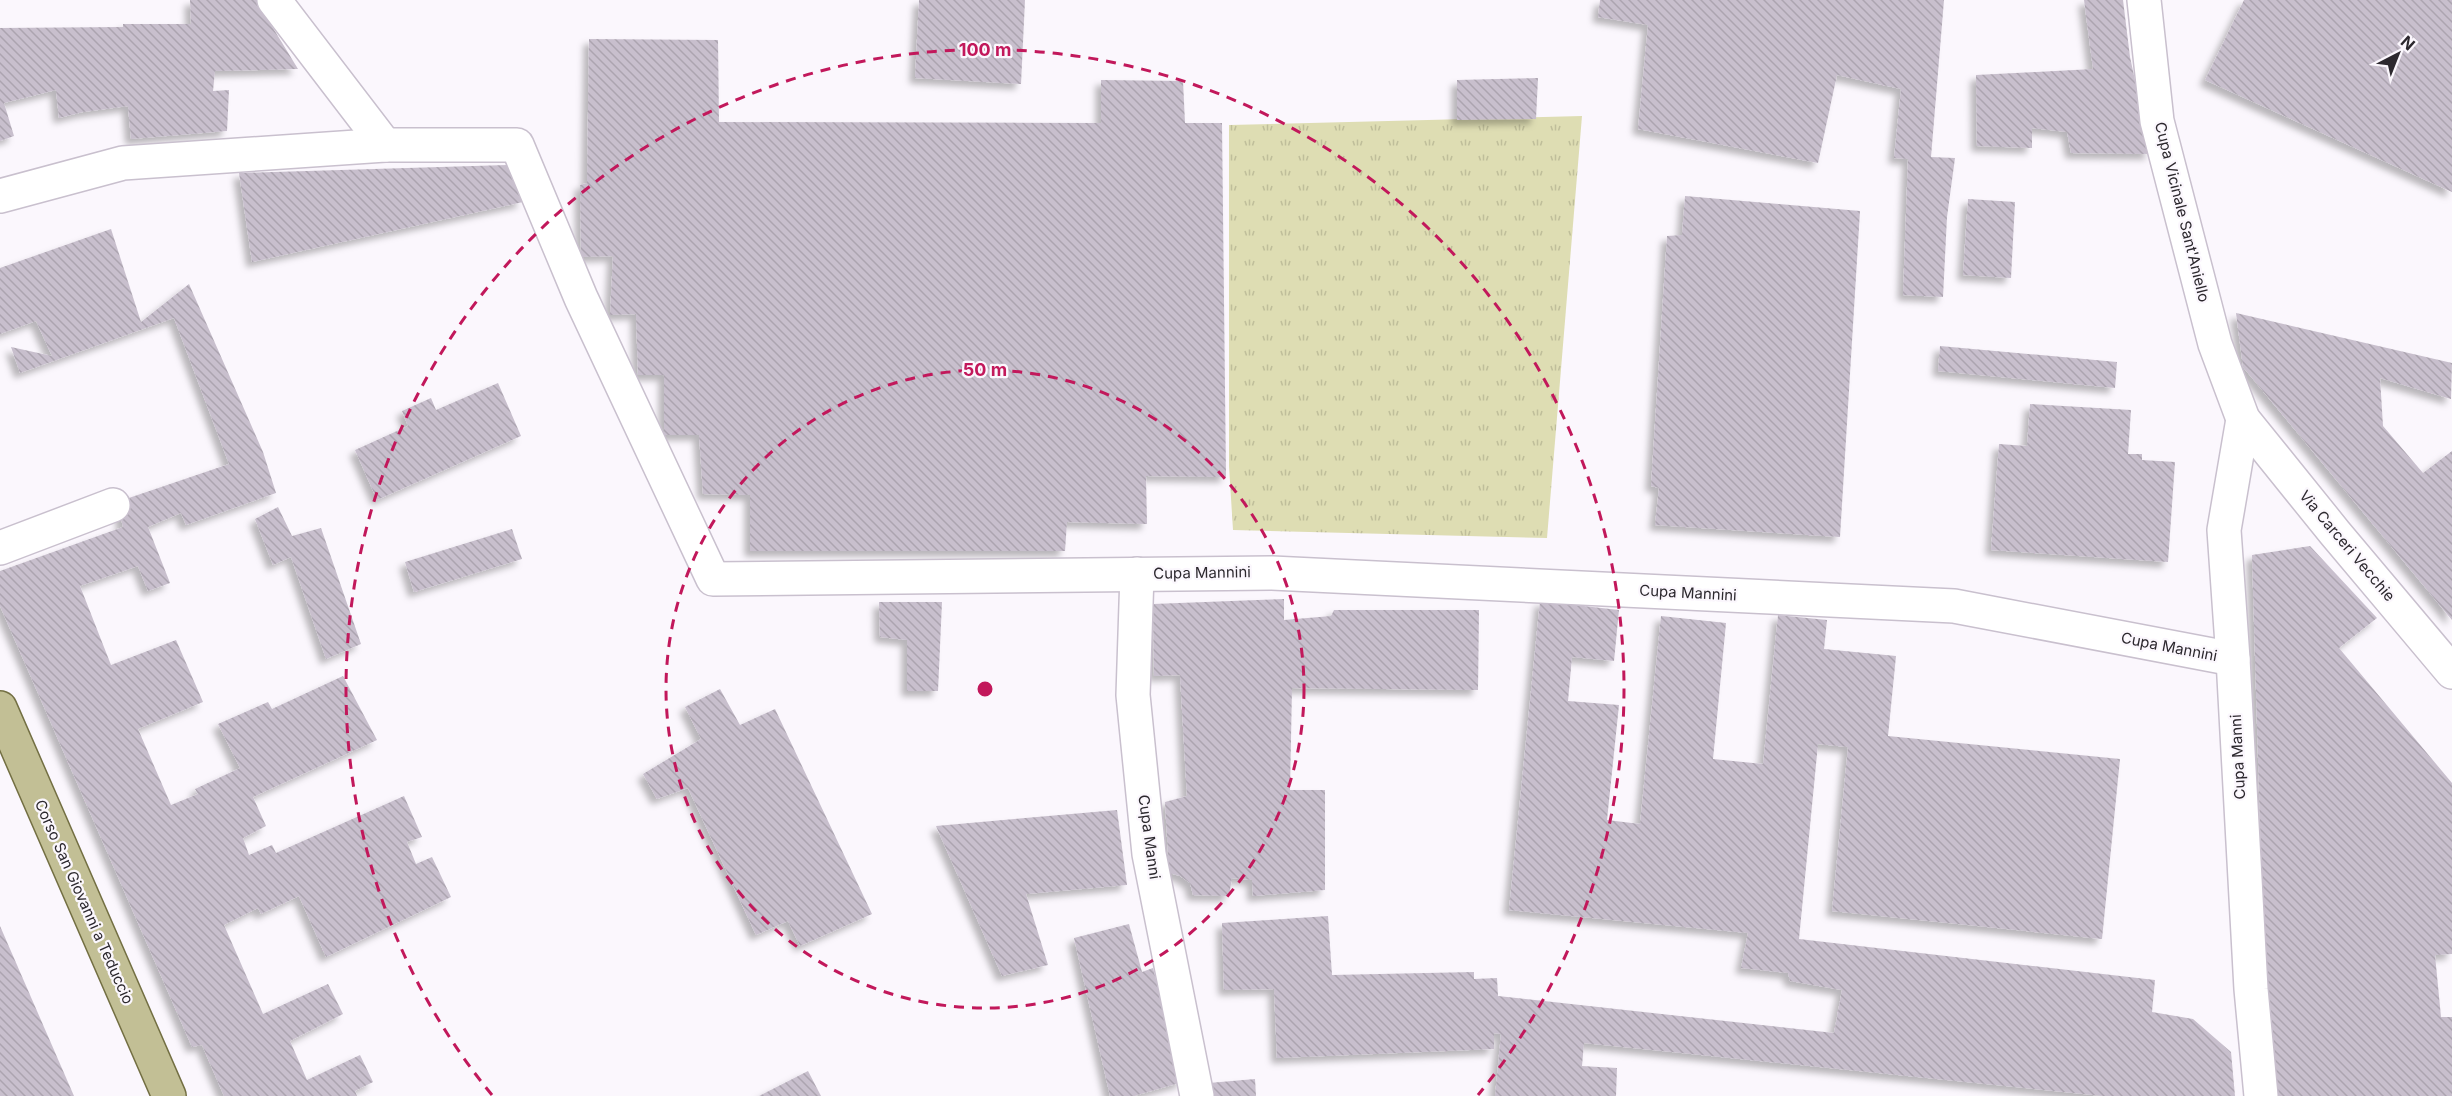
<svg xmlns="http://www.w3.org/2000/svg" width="2452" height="1096" font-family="Inter,sans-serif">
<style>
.grass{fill:url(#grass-tufts)}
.building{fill:url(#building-back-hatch);filter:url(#shadow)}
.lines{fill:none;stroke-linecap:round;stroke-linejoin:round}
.street-casing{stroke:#c9c0ce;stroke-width:36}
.primary-casing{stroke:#736f43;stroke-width:36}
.street{stroke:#fff;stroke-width:33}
.primary{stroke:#c2bf95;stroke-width:33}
.ring{fill:none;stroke:#c2185b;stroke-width:3;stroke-dasharray:10 8}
.labels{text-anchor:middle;stroke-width:4.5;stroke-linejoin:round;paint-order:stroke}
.street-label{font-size:15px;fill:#2c282e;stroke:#fbf7fd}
.centre{fill:#c2185b;stroke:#fbf7fd;stroke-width:3}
.ring-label{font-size:18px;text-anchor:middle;font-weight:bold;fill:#c2185b;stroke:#fbf7fd;stroke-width:4.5;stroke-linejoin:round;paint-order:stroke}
</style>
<defs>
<pattern id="grass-tufts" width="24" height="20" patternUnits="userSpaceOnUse" patternTransform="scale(1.5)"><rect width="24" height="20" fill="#deddb3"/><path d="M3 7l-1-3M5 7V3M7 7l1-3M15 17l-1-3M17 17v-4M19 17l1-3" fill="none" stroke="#bfbe9a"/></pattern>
<pattern id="building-back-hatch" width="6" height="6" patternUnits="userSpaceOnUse" patternTransform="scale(1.5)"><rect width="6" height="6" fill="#c8bfcd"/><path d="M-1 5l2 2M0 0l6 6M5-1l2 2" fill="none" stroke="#aca4b0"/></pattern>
<filter id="shadow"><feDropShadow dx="-5.5" dy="5.5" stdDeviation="3" flood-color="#0004"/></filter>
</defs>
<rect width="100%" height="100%" fill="#fbf7fd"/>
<!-- grass -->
<polygon class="grass" points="1582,116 1547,538 1233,530 1229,466 1229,125"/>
<!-- building -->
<g class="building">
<polygon points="190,0 256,0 298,69 215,71 213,91 229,90 227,131 131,139 128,106 83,112 59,118 56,90 4,103 14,136 0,141 0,28 123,27 123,24 191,24"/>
<polygon points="919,0 1025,0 1021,84 915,78"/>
<polygon points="1600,0 1944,0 1931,157 1955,158 1947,217 1943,297 1903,295 1908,159 1894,158 1901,89 1837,75 1818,163 1638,129 1648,25 1598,17"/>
<polygon points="2084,0 2123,0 2130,57 2151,154 2071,153 2067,132 2032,128 2032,148 1977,146 1976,75 2093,69"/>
<polygon points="2244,0 2452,0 2452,192 2205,80"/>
<polygon points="589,39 718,40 719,122 1101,123 1101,80 1183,81 1185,123 1222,123 1226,477 1146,476 1147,524 1067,522 1065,551 750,551 750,495 703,494 699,435 664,435 664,375 638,375 636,314 610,315 613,256 581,257 580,185 587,183"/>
<polygon points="1538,78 1536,119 1457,120 1457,80"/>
<polygon points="507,165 523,202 252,262 239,173"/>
<polygon points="1685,196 1860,211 1840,537 1655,525 1659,488 1651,486 1667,236 1682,235"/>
<polygon points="1968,199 2015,202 2011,278 1963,275"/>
<polygon points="111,229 141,322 189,284 263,452 276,493 186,525 181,513 148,527 170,583 148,591 138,566 80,586 111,665 176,640 203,702 138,729 171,805 198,794 195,789 240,768 218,724 268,702 272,709 343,676 377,740 253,797 266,826 243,838 249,855 272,845 276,853 404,796 422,837 407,842 416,864 432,857 451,897 326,957 299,896 261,914 258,908 224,925 263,1014 328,984 343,1014 290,1041 307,1080 360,1055 373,1082 355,1091 357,1096 224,1096 202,1045 192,1047 0,606 0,571 123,527 117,502 229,464 174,318 20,373 11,347 52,356 36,321 0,334 0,268"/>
<polygon points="2236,313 2452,363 2451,399 2380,378 2383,426 2423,473 2452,451 2452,620 2243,367"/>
<polygon points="1940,346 2117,362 2115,388 1938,371"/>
<polygon points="498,383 521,436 377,500 355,450 408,426 402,411 431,398 436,410"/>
<polygon points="2030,404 2131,410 2128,454 2142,454 2142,460 2175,462 2168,562 1991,550 1999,444 2027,446"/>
<polygon points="278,507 292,536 321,528 361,644 326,659 291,557 273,565 255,519"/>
<polygon points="512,529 522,559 414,592 405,562"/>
<polygon points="2310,546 2377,618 2339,648 2452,783 2452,954 2435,955 2441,1017 2452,1017 2452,1096 2276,1096 2264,962 2252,555"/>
<polygon points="1284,599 1284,620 1331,616 1334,610 1479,610 1478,690 1292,688 1290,790 1325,790 1325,890 1253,896 1252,880 1232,878 1229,896 1193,895 1190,883 1180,876 1169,873 1165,802 1187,796 1180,675 1154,676 1153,604"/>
<polygon points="1540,601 1619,610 1614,661 1572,657 1568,701 1619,705 1607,820 1640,824 1661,616 1726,623 1713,759 1763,764 1778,615 1827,620 1824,649 1896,656 1888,736 2120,759 2102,939 1832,911 1848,747 1818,744 1799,939 2155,980 2152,1012 2193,1019 2231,1052 2235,1096 2103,1096 1584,1043 1582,1066 1617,1068 1616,1096 1495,1096 1501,1034 1494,1033 1494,1049 1277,1058 1274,989 1224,990 1222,923 1328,916 1332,975 1474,972 1474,979 1497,978 1498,996 1834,1033 1842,990 1790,981 1788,973 1741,968 1748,933 1509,910"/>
<polygon points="879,602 942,602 938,691 907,691 907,640 880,637"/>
<polygon points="720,689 740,725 775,709 872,914 800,946 788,921 756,935 688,788 657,799 643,774 701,739 685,707"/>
<polygon points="1117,810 1127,885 1026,894 1048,965 1002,976 936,826"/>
<polygon points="1129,924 1142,972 1153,968 1183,1082 1134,1096 1110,1096 1074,938"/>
<polygon points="0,926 74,1096 0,1096"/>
<polygon points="808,1071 821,1096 759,1096"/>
<polygon points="1255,1079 1256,1096 1211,1096 1209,1083"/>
</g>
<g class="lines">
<!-- street casing -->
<g class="street-casing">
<g id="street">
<polyline points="274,0 385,145"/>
<polyline points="2144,0 2157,121 2215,344 2243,419 2335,533 2452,672"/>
<polyline points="0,196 123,163 385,145 517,145 581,298 713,579 1272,573 1954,606 2233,659"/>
<polyline points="2243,419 2224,530 2233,659 2251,989 2261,1096"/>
<polyline points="0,548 113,505"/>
<polyline points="1137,574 1133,695 1149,854 1197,1096"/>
</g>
</g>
<!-- primary casing -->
<g class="primary-casing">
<polyline id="primary" points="0,708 169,1096"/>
</g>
<!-- street -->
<use href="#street" class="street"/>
<!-- primary -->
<use href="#primary" class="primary"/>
</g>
<!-- distance rings -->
<g class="ring">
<circle cx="985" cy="689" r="319"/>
<path d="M492 1095A639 639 0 1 1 1478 1095"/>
</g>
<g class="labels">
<!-- street labels -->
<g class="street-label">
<text transform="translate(2182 212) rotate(76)" y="5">Cupa Vicinale Sant'Aniello</text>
<text transform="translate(2347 546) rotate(50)" y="5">Via Carceri Vecchie</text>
<text transform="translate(1202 573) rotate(-1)" y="5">Cupa Mannini</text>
<text transform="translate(1688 593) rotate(3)" y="5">Cupa Mannini</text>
<text transform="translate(2169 647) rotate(11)" y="5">Cupa Mannini</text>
<text transform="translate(2238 757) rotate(-93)" y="5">Cupa Manni</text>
<text transform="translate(1149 837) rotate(82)" y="5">Cupa Manni</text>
<text transform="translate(84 902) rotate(66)" y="5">Corso San Giovanni a Teduccio</text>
</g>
</g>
<circle cx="985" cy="689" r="9" class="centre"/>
<g class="ring-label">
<text x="985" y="56">100 m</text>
<text x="985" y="376">50 m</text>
</g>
<!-- north arrow -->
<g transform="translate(2398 54) rotate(42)" stroke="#fbf7fd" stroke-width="4.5" paint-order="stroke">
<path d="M0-4.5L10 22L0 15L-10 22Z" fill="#2c282e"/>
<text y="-9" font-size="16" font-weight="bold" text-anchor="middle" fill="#2c282e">N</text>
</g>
</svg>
